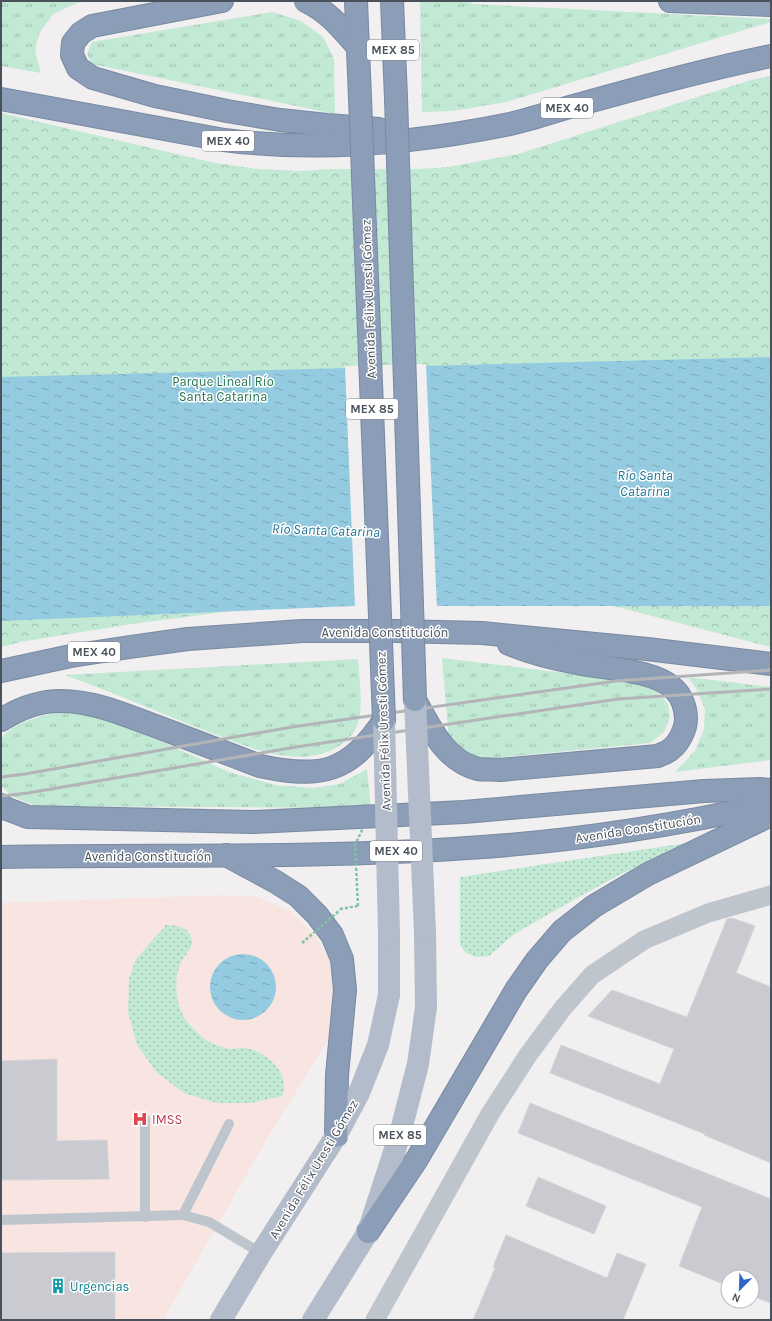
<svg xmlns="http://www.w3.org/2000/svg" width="772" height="1321" font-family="Karla,sans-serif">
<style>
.medical{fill:#f8e5e2}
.grass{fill:url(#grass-tufts)}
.forest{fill:url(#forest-crowns)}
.garden{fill:url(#garden-dots)}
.water{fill:url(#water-ripples)}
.pier{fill:#f1efef}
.building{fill:#c9cbd1;stroke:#d3d5d9}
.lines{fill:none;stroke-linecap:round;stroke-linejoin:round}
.highway-casing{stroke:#7889a3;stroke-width:24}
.path{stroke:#7fc3a6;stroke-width:2.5;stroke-dasharray:3 2;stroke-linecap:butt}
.lane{stroke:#bfc5cc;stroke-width:10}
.street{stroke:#bfc5cc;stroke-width:19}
.primary{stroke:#b2bcca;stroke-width:22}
.highway{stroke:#8c9eb7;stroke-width:22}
.rail{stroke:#b2b4b8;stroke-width:3}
.highway-bridge-casing{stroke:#7889a3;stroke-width:24;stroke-linecap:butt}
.path-bridge{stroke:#7fc3a6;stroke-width:2.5;stroke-dasharray:3 2;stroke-linecap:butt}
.primary-bridge{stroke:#b2bcca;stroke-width:22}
.highway-bridge{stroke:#8c9eb7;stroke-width:22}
.labels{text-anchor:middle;stroke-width:3;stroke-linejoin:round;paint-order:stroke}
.shield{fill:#fff;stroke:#80858c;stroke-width:1}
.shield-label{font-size:12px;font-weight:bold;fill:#49515a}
.street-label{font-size:13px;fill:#49515a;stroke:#fff}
.park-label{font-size:13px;fill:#237250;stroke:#fff}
.health-label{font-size:13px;fill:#be3a42;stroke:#fff;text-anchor:start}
.culture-label{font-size:13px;fill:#0d838f;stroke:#fff;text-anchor:start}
.water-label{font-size:14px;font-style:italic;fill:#1e7597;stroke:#fff}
</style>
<defs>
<pattern id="grass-tufts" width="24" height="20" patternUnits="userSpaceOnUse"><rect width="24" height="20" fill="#c2e9d4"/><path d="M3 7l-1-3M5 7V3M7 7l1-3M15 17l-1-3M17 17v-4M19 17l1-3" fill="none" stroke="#a0bfaf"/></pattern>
<pattern id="forest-crowns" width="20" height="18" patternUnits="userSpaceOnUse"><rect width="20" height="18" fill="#c2e9d4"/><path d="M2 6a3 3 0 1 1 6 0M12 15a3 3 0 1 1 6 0" fill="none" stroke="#a0bfaf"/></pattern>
<pattern id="garden-dots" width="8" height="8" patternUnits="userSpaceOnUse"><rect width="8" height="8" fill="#c2e9d4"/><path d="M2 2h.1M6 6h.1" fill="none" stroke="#a0bfaf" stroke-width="1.8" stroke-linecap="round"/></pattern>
<pattern id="water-ripples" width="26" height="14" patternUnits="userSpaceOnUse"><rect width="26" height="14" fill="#95cbe1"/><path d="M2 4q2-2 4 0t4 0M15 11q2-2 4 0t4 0" fill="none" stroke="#7ca7b9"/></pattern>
</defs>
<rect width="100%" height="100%" fill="#f1efef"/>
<!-- medical -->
<polygon class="medical" points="223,895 257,897 290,911 316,936 333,967 338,1003 330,1037 268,1137 163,1320 1,1320 1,903"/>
<!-- grass -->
<g class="grass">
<polygon points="1,1 89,1 77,3 53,14 39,34 35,51 41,73 1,66"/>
<polygon points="420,1 467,1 473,4 771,19 771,22 506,102 452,111 422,112"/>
<polygon points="272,12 301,21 323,37 334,59 335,114 92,64 87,54 92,42"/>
<polygon points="442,658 637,682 657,691 668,704 670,718 664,732 650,743 486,759 469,755 449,740"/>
<path d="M358,659c1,21 8,57 -5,74 -15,20 -42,26 -65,23 -30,-3 -57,-16 -84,-26 -46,-18 -92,-38 -139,-55z"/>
<polygon points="688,677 771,687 771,760 675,772 695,751 704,729 705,709 697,690"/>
<path d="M60,712l31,3 36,11 102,46 46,13 38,3 27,-4 27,-15 4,39 -335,-2 -23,-9 -12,-11v-47c13,-18 39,-22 59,-27z"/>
</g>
<!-- forest -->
<polygon class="forest" points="771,76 771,647 560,592 277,605 132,624 20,642 1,647 1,113 215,163 258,169 301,171 330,169 420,169 448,167 518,154 751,80"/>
<!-- garden -->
<g class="garden">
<polygon points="687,843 619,875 552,912 513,935 489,956 476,957 466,953 460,945 460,877"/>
<path d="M166,925c11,0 24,2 26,16 1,7 -8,15 -11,21 -8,19 -6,45 7,61 7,8 14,15 23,20 5,2 14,5 20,6 6,0 13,-2 19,0 15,4 35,20 34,38 0,3 -1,6 -2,9l-31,7h-34l-33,-10 -27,-20 -20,-28 -9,-33 1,-33 7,-20z"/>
</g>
<!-- water -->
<g class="water">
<polygon points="771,357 771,606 353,606 1,621 1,377"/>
<circle cx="243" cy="987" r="33"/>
</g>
<!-- pier -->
<polygon class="pier" points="426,364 437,608 355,608 345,366"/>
<!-- building -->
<g class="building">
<polygon points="732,918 755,926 736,973 771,987 771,1163 704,1135 705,1134 550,1073 561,1045 660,1084 674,1049 588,1016 612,990 687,1017 727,919"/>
<polygon points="57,1059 57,1141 107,1140 109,1179 1,1180 1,1061"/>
<polygon points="530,1103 771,1199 771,1303 752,1296 752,1277 728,1277 728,1286 679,1266 702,1207 518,1133"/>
<polygon points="538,1177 606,1206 594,1234 526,1206"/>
<polygon points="506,1235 607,1278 617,1253 646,1264 623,1320 473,1320 495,1268 493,1267"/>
<polygon points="115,1252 115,1320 1,1320 1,1253"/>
</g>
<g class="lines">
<!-- highway casing -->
<g class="highway-casing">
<g id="highway">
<polyline points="222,1 92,26 81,33 73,43 72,55 78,68 93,78 155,96 227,111 280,120 327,125 379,129"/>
<path d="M306,1c24,12 34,26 52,46"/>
<polyline points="356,1 360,98"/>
<polyline points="392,1 396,98"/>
<polyline points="670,1 771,5"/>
<path d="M1,99l223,41c94,12 193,3 286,-16 22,-5 45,-13 67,-19 64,-18 129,-36 194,-49"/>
<polyline points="1,671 71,656 130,647 188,639 302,631 396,631 482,633 647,649 771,664"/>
<path d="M415,700c15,27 30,61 63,69 7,1 15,0 22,1l158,-14c4,-2 10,-4 13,-7 8,-6 15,-20 15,-30 0,-10 -4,-23 -12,-30 -20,-20 -70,-20 -97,-26 -23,-4 -46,-10 -68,-19"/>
<path d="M1,720c19,-12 37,-19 60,-19 34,0 66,15 97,26 34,13 68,26 102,39 60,13 90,7 124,-46"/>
<polyline points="1,805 7,809 28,817 252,822 464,812 704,791 760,789 771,790"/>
<polyline points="226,855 276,882 298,896 317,915 332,935 342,959 345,990 337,1075 336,1136"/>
<path d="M1,857c155,-3 311,2 466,-9 103,-6 204,-22 304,-44"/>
<polyline points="368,1232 417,1159 516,990 537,960 562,931 594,906 648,874 771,815"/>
</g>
</g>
<!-- path -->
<polyline class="path" points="340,909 358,906"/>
<!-- lane -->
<g class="lane">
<polyline points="183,1215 209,1222 261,1253"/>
<polyline points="145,1217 145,1119"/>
<polyline points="1,1220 183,1215 229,1124"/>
</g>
<!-- street -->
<polyline class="street" points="375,1320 490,1114 528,1055 563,1008 592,975 644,940 708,913 771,895"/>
<!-- primary -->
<g class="primary">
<polyline points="221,1320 261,1253 336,1136 359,1093 378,1045 389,995 389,934"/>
<polyline points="313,1320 368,1232 400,1134 418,1064 426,1007 425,932"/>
</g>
<!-- highway -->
<use href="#highway" class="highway"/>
<!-- rail -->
<g class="rail">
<polyline points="1,777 25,774 292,727 616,681 771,670"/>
<polyline points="1,796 28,793 296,747 618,699 771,689"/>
</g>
<!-- highway-bridge casing -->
<g class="highway-bridge-casing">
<g id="highway-bridge">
<polyline points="360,98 384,720"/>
<polyline points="396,98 415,700"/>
</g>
</g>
<!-- path-bridge -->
<g class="path-bridge">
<polyline points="358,906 355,845 363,828"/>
<polyline points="302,943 340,910"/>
</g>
<!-- primary-bridge -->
<g class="primary-bridge">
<polyline points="415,700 425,932"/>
<polyline points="384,720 389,934"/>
</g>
<!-- highway-bridge -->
<use href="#highway-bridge" class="highway-bridge"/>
</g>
<!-- icons -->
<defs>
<g id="hospital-bare" transform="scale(1.2)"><path d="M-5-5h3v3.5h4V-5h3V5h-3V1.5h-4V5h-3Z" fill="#e0444e" stroke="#fff" stroke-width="2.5" paint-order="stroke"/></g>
<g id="building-bare" transform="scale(1.2)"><path d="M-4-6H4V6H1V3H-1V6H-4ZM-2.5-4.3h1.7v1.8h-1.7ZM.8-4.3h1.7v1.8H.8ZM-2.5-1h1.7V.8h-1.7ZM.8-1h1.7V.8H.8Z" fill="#0f9aa8" stroke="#fff" stroke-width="2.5" paint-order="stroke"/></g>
</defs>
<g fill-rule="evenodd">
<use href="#hospital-bare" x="140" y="1119"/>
<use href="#building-bare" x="58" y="1286"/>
</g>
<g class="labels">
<!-- shield labels -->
<g class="shield">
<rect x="367" y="40" width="52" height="20" rx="3"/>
<rect x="541" y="98" width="52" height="20" rx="3"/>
<rect x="202" y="131" width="52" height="20" rx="3"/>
<rect x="346" y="399" width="52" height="20" rx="3"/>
<rect x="68" y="642" width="52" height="20" rx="3"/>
<rect x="370" y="841" width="52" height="20" rx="3"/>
<rect x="374" y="1125" width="52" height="20" rx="3"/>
</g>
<g class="shield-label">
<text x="393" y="54">MEX 85</text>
<text x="567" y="112">MEX 40</text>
<text x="228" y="145">MEX 40</text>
<text x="372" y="413">MEX 85</text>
<text x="94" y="656">MEX 40</text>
<text x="396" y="855">MEX 40</text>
<text x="400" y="1139">MEX 85</text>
</g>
<!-- street labels -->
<g class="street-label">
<text transform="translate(368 299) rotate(-92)" y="5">Avenida Félix Uresti Gómez</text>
<text x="385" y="637">Avenida Constitución</text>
<text transform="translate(383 731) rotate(-92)" y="5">Avenida Félix Uresti Gómez</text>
<text transform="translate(638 828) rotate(-9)" y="5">Avenida Constitución</text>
<text x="148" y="861">Avenida Constitución</text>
<text transform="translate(313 1169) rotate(-59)" y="5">Avenida Félix Uresti Gómez</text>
</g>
<!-- park labels -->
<g class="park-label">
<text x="223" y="386">Parque Lineal Río<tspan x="223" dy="15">Santa Catarina</tspan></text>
</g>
<!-- health labels -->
<g class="health-label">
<text x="152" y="1124">IMSS</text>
</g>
<!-- culture labels -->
<g class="culture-label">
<text x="70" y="1291">Urgencias</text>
</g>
<!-- water labels -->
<g class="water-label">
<text x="645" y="480">Río Santa<tspan x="645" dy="16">Catarina</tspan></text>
<text transform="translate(326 530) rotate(2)" y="5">Río Santa Catarina</text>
</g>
</g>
<!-- border -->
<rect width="772" height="1321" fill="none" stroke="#49515a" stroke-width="4"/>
<!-- north arrow -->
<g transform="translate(740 1289) rotate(203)"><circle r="19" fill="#ffffff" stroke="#b6b9bd"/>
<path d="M0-3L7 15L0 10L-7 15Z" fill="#3068ca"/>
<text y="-6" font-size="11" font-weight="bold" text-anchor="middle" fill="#49515a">N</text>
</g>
</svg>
